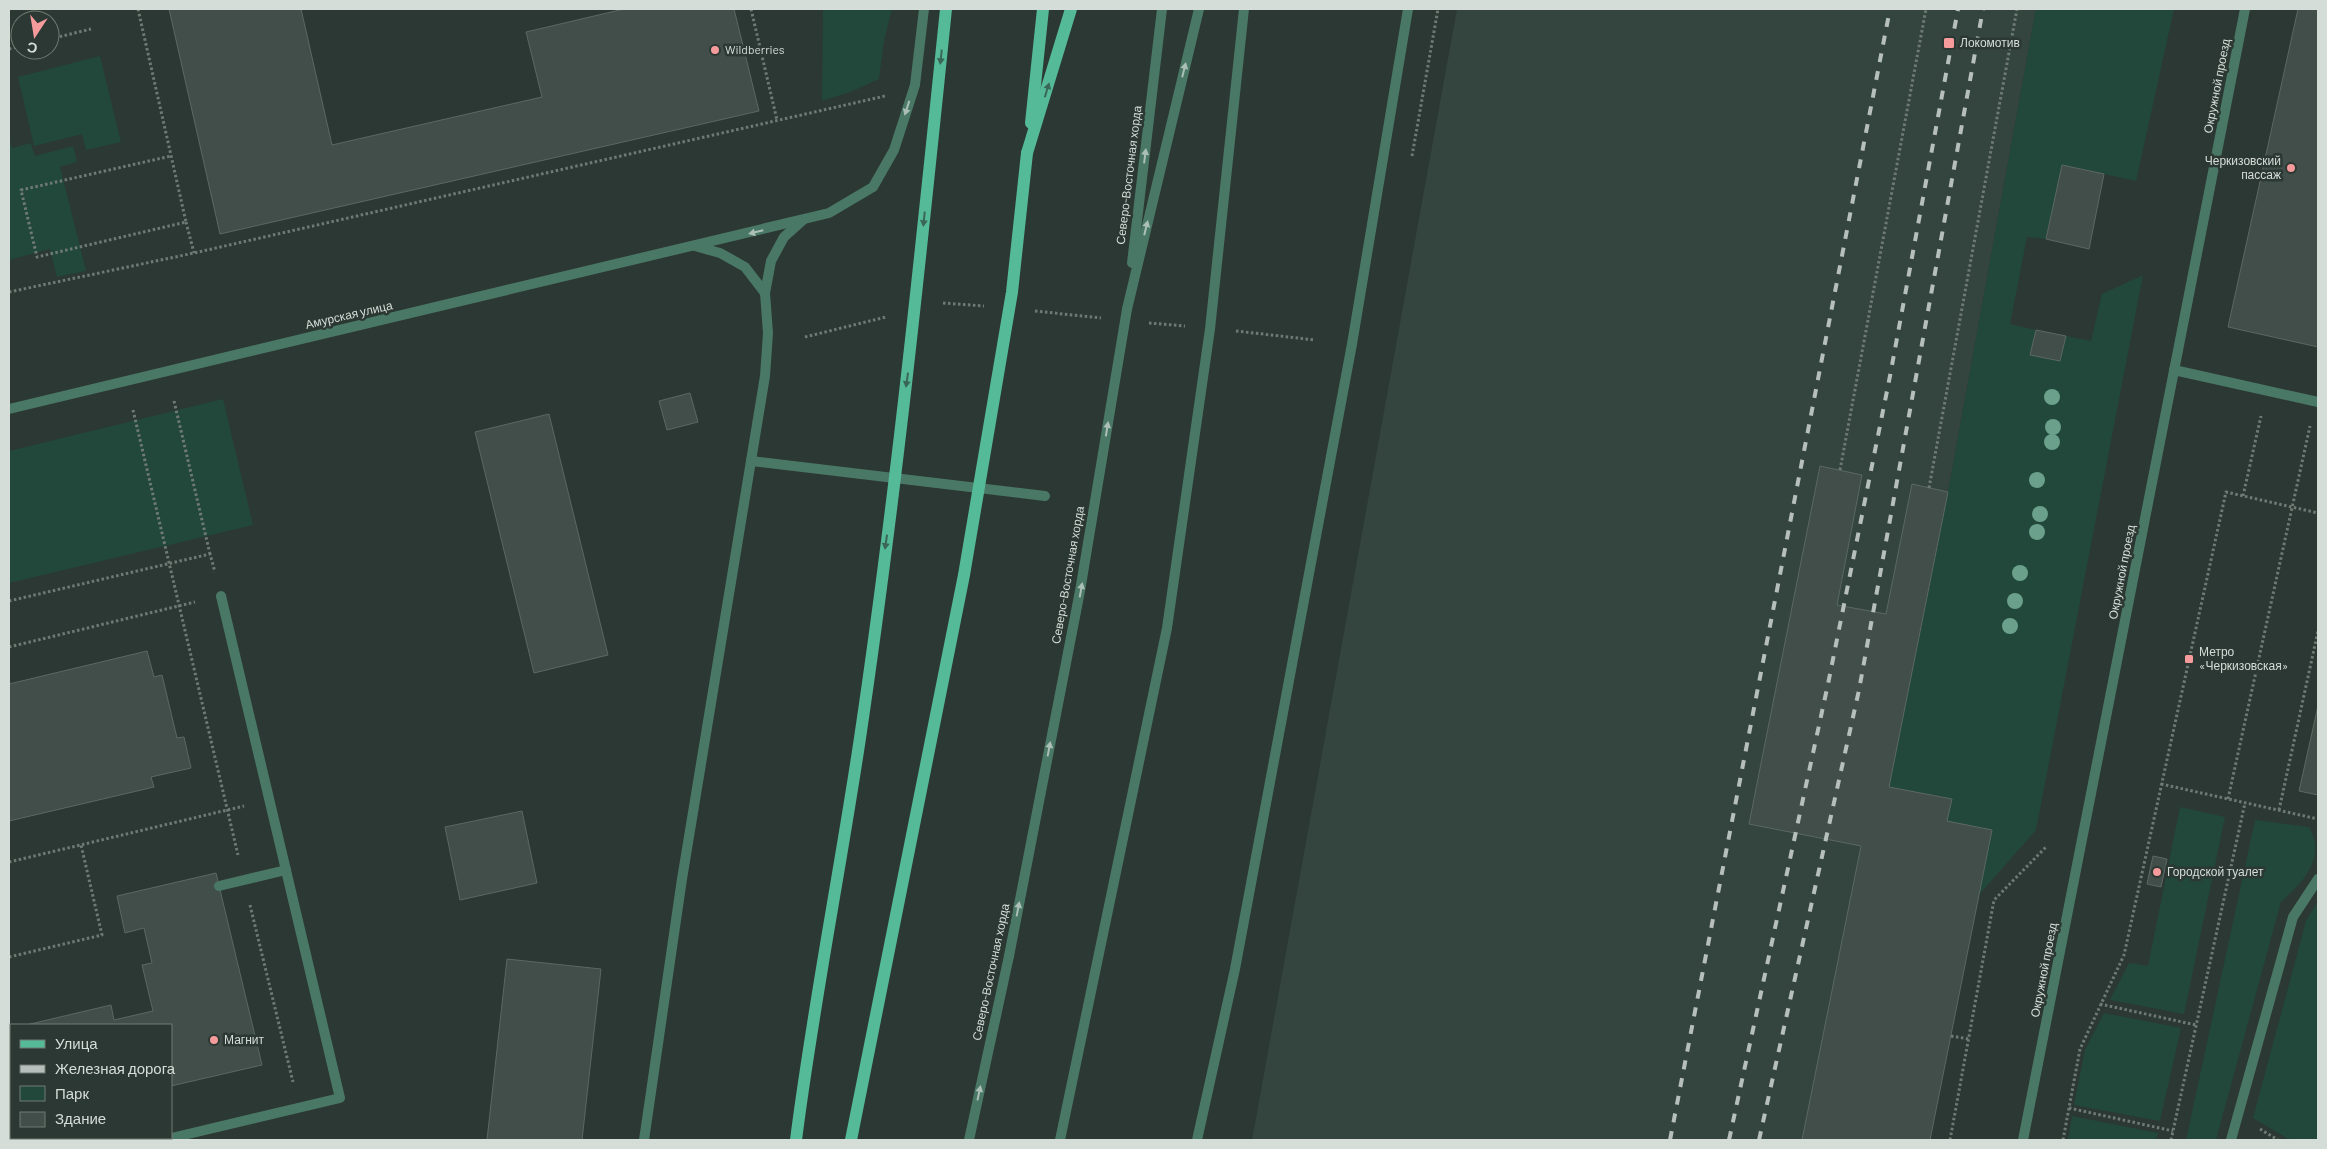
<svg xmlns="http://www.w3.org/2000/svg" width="2327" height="1149" font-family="Barlow,sans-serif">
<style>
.built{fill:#33453e}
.green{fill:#22483b}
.building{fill:#414e49;stroke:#5b6863}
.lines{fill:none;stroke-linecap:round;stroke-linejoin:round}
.path{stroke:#6f7a75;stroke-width:3;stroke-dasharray:2.5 2.5;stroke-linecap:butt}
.service{stroke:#4a7867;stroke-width:10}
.minor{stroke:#4a7867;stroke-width:10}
.tertiary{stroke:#4a7867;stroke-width:10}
.primary{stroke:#54ba98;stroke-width:12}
.rail{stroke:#b6bfbb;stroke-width:4;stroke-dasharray:9 9;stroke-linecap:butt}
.minor-bridge{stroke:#4a7867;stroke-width:10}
.primary-bridge{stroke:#54ba98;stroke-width:12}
.tree{fill:#6aa08c}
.oneway{fill:#3a6656}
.oneway2{fill:#abbfb7}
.poi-dot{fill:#f59b9c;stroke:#2c3833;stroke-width:2}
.labels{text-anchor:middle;stroke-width:5;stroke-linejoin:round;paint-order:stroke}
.poi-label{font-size:12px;fill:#d5ddd9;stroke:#2c3833;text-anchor:start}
.street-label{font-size:12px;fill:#d5ddd9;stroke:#2c3833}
</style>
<rect width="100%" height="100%" fill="#2c3833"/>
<!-- built -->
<polygon class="built" points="1457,9 2036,9 1948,492 1889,787 1992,830 1930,1140 1252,1140"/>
<!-- green -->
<g class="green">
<polygon points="823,9 892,9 884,40 879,79 853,91 822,101"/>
<polygon points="2036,9 2174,9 2136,181 2062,165 2046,239 2027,237 2010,324 2036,330 2030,355 2060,361 2066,336 2091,341 2102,294 2143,275 2036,830 1978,896 1947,821 1951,799 1889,787 1948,492"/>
<polygon points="100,56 121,142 86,150 82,134 34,146 18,77"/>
<polygon points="9,137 12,148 31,143 35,156 73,146 77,162 60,167 86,271 57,277 50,249 9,260"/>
<polygon points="223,399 253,525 9,583 9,451"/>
<polygon points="2180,807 2225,817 2184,1014 2110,1000 2129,963 2148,966"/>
<path d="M2255,820l54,7c18,30 -6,56 -28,75l-65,238h-30z"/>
<polygon points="2318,901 2318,1140 2290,1140 2253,1118 2306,921"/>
<polygon points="2104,1013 2181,1028 2160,1121 2074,1105 2085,1050"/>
<polygon points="2072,1116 2158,1133 2156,1140 2068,1140"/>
</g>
<!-- building -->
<g class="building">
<polygon points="169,9 301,9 332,145 542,97 526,32 624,9 734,9 759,111 220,234"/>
<polygon points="2298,9 2318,9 2318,347 2228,327"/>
<polygon points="2062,165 2104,174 2089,249 2046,239"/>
<polygon points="2036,330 2066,336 2060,361 2030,355"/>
<polygon points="690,393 698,422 667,430 659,401"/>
<polygon points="549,414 608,655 534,673 475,432"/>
<polygon points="1820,466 1862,475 1837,605 1886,614 1912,484 1948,492 1889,787 1952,799 1947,821 1992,830 1930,1140 1802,1140 1861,846 1749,824"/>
<polygon points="147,651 154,677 162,675 177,738 184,737 191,768 151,777 154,787 9,821 9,684"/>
<polygon points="2318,706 2318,795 2299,791"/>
<polygon points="522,811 537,883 460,900 445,827"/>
<polygon points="2153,856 2167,859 2161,887 2147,884"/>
<polygon points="216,873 262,1065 171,1086 171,1025 26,1025 111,1005 114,1020 153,1011 142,965 152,963 144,928 125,933 117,896"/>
<polygon points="507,959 601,969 582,1140 487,1140"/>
<rect x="9" y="1029" width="2" height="80"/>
</g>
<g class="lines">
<!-- path -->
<g class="path">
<polyline points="138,9 186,222 37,257 21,190 171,156"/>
<polyline points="751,9 777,120"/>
<polyline points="50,39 91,29"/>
<polyline points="9,49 20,46"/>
<polyline points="1412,156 1438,9"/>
<polyline points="186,222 194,253"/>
<polyline points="9,292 194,253 885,96"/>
<polyline points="943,303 984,306"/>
<polyline points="1035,311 1101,318"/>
<polyline points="1149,323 1185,326"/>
<polyline points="1236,331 1315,340"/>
<polyline points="805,337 886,317"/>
<polyline points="174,401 210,554"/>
<polyline points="133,410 238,855"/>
<polyline points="1840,470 1926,9"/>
<polyline points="1929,488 2017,9"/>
<polyline points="2243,496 2261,416"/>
<polyline points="9,601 210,554 215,572"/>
<polyline points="9,647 195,602"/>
<polyline points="2161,784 2318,819"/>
<polyline points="2228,799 2310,426"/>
<polyline points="2279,810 2318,631"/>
<polyline points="9,862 244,806"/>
<polyline points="250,905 293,1082"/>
<polyline points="9,957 102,935 81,845"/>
<polyline points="2100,1004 2196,1025"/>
<polyline points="1951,1036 1969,1039"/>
<polyline points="2069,1108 2173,1131"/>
<polyline points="2260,1129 2278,1140"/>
<polyline points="47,1140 57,1138"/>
<polyline points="1950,1140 1994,900 2046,847"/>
<polyline points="2063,1140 2080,1049 2124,955 2226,492 2318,513"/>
<polyline points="2171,1140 2245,803"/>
</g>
<!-- service -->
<g class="service">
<polyline points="2174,370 2318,402"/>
<polyline points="751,461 1045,496"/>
<polyline points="219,886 286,870"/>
<polyline points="163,1140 340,1098 221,596"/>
<polyline points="1060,1140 1167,628 1210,329 1244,9"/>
<polyline points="2231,1140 2293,917 2318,879"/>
</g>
<!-- minor -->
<g class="minor">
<polyline points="695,246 720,253 745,267 765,293"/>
<polyline points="1132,263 1162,9"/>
<polyline points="1127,309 1199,9"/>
<polyline points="644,1140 682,879 765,376 768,333 765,293 771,261 784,237 803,220"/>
<polyline points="969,1140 1009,956"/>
<polyline points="1197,1140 1235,969 1352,344 1408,9"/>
<polyline points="2023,1140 2245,9"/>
</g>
<!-- tertiary -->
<polyline class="tertiary" points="9,409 829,213 873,187 894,150 915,85 924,9"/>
<!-- primary -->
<g class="primary">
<polyline points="1031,123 1043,9"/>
<polyline points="1027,153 1071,9"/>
</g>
<!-- rail -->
<g class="rail">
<polyline points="1670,1140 1890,9"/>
<polyline points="1729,1140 1828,684 1890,376 1958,9"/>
<polyline points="1759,1140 1859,690 1983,9"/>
</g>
<!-- minor-bridge -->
<polyline class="minor-bridge" points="1009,956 1080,591 1127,309"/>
<!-- primary-bridge -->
<g class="primary-bridge">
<path d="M796,1140c17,-134 44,-268 64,-402 36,-242 61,-486 86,-729"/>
<polyline points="851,1140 964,575 1012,292 1027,153"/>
</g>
</g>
<!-- trees -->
<g class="tree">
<circle cx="2052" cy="397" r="8"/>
<circle cx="2053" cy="427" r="8"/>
<circle cx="2052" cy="442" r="8"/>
<circle cx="2037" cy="480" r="8"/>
<circle cx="2040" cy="514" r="8"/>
<circle cx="2037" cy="532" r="8"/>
<circle cx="2020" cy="573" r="8"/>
<circle cx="2015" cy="601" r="8"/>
<circle cx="2010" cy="626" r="8"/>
</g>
<!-- one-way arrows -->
<defs><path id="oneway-solid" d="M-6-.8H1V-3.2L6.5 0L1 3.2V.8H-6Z" transform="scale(1.25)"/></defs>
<g class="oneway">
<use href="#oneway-solid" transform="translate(941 57) rotate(96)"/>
<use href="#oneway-solid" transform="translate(1047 90) rotate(-73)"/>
<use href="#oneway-solid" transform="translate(924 219) rotate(96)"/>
<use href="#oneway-solid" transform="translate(907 380) rotate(98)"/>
<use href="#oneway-solid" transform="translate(886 542) rotate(98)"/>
</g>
<g class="oneway2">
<use href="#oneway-solid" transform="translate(1184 70) rotate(-76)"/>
<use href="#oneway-solid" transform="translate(907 108) rotate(108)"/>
<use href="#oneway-solid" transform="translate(1145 156) rotate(-83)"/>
<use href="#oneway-solid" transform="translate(1146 228) rotate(-76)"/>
<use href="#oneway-solid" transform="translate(756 232) rotate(166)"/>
<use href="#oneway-solid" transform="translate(1107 429) rotate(-81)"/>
<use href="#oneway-solid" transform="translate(1081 590) rotate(-80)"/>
<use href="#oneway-solid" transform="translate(1049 749) rotate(-79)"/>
<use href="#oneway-solid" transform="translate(1018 909) rotate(-79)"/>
<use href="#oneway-solid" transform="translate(979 1093) rotate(-78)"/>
</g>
<!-- markers -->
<g class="poi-dot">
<rect x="1943" y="37" width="12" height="12" rx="2.5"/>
<circle cx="715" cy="50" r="5"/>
<circle cx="2291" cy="168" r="5"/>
<rect x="2184" y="654" width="10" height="10" rx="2.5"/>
<circle cx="2157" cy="872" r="5"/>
<circle cx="214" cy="1040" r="5"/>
</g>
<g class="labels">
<!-- poi labels -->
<g class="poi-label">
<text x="1960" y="47">Локомотив</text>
<text x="725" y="54">Wildberries</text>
<text x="2281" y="165" text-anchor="end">Черкизовский<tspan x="2281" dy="14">пассаж</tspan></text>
<text x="2199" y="656">Метро<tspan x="2199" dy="14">«Черкизовская»</tspan></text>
<text x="2167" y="876">Городской туалет</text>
<text x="224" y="1044">Магнит</text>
</g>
<!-- street labels -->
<g class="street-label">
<text transform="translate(2217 86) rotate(-79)" y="4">Окружной проезд</text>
<text transform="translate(1129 175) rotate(-83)" y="4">Северо-Восточная хорда</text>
<text transform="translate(349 315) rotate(-13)" y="4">Амурская улица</text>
<text transform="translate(2122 572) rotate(-79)" y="4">Окружной проезд</text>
<text transform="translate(1068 575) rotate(-80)" y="4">Северо-Восточная хорда</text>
<text transform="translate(2044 970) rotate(-79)" y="4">Окружной проезд</text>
<text transform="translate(991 972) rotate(-78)" y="4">Северо-Восточная хорда</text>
</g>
</g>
<!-- border -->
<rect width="2327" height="1149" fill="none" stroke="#d5ddd9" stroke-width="20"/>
<!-- legend -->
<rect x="10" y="1024" width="162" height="115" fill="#2c3833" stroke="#707a75"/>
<rect x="20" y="1040" width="25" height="8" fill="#54ba98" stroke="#707a75"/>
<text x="55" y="1049" font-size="15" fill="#d5ddd9">Улица</text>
<rect x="20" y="1065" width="25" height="8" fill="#b6bfbb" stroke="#707a75"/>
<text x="55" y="1074" font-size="15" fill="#d5ddd9">Железная дорога</text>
<rect x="20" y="1086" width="25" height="15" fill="#22483b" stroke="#707a75"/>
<text x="55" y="1099" font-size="15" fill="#d5ddd9">Парк</text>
<rect x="20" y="1112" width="25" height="15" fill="#414e49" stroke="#707a75"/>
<text x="55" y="1124" font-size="15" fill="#d5ddd9">Здание</text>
<!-- north arrow -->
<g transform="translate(35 35) rotate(192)"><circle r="24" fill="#2c3833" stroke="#707a75"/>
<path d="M0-4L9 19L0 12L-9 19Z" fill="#f59b9c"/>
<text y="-8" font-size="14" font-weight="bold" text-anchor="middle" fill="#d5ddd9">С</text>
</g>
</svg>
